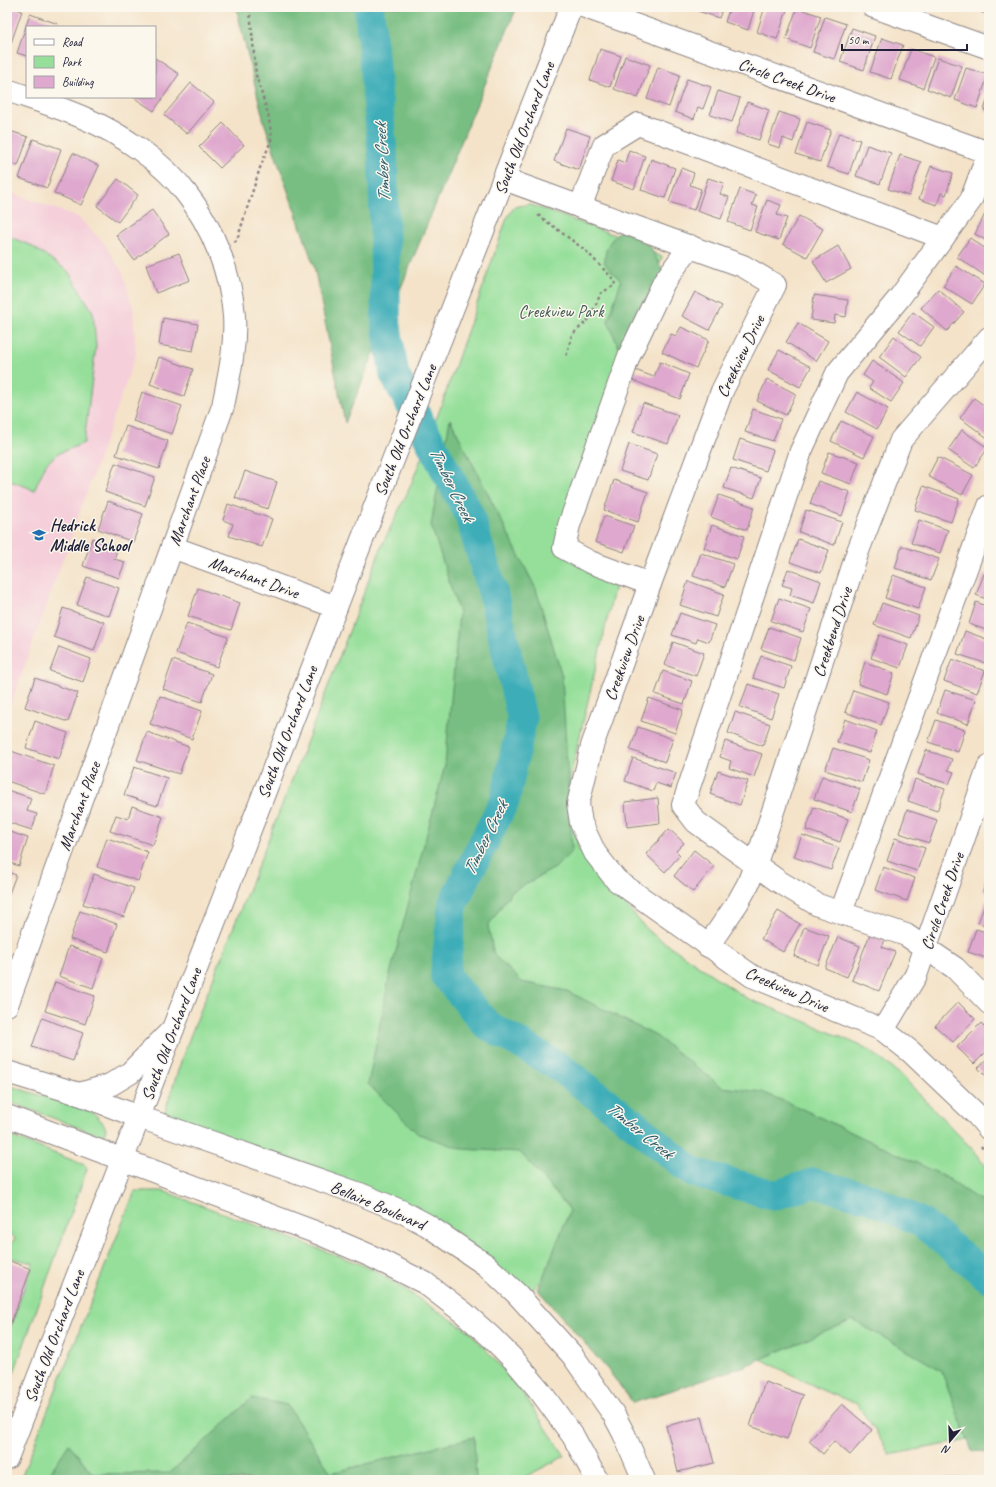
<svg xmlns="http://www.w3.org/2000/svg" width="996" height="1487" font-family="Caveat,sans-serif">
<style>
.built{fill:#f5cfda}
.green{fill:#95df9a;stroke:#5c806a}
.forest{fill:#78be82;stroke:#4d705e}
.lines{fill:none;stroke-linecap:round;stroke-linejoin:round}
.river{stroke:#3dadb8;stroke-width:30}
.building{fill:#dfa8ce}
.minor-casing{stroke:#8b8282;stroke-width:24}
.major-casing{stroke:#8b8282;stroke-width:24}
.path{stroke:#8b8282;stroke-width:2.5;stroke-dasharray:3 3;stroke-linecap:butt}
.minor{stroke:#fff;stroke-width:22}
.major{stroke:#fff;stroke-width:22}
.labels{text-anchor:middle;stroke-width:3;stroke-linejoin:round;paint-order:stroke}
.street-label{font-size:17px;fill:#22223b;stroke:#fbf7ec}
.park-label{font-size:17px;fill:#445b58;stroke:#fbf7ec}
.poi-label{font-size:17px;font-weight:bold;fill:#22223b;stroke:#fbf7ec;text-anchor:start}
.water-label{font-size:18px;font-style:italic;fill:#2d5a6d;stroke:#fbf7ec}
</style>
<rect width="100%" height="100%" fill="#fbf7ec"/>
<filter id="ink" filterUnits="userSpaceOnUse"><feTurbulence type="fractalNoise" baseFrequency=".025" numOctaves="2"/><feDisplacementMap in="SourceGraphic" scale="8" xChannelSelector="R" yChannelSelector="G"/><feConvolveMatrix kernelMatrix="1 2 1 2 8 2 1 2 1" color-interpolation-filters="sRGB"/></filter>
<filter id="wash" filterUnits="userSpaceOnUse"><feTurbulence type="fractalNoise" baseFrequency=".012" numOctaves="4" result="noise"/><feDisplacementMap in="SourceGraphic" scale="16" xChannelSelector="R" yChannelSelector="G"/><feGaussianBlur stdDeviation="0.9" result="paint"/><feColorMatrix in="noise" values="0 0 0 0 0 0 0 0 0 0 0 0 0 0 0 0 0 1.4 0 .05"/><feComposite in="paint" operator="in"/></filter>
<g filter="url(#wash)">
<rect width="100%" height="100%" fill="#f4e3c9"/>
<!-- built -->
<polygon class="built" points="7,191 78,217 104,243 123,274 133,308 136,354 7,716"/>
<!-- green -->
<g class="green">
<polygon points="529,204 651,248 655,254 662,257 633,330 556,548 617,577 570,778 578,848 648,931 746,998 802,1020 868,1049 901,1075 977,1154 989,1171 989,1431 984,1437 889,1455 882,1441 857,1404 824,1391 753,1355 579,1244 529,1293 290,1160 164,1114 184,1052 299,762 383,543 410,487 440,409 507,218 514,207"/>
<polygon points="7,236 30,245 68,271 93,312 96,346 84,443 57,454 46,464 34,491 27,487 7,480"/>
<path d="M7,1085l83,26c7,5 13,10 16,18l-2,8 -97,-36z"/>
<polygon points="7,1135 85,1165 87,1169 7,1392 7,1337 33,1263 7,1257 7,1251 15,1238 7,1231"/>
<polygon points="135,1191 163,1191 371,1268 469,1331 515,1382 565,1456 519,1480 20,1480"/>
</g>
<!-- forest -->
<g class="forest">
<polygon points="236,7 517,7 345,423 314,266 264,122"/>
<path d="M619,231l11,1 9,8 9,4 16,28 1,24 -8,28 -18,28 -21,-6 -10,-25 13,-40 -16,-17c-1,-16 4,-21 14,-33z"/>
<polygon points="450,419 536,589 562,676 572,851 555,868 511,892 488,926 494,955 522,982 567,991 656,1036 722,1087 762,1092 798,1107 942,1175 989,1207 989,1452 972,1451 941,1370 853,1320 740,1368 633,1403 608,1370 538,1290 570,1210 520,1152 462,1149 418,1134 368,1084 390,974 445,765 459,613 431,525"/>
<polygon points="252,1398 287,1405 331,1473 474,1437 476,1480 45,1480 69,1444 93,1474 170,1473"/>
</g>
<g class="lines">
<!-- river -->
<polyline class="river" points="369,7 383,157 386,323 394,374 469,514 493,593 522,719 505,800 453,903 445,975 486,1024 558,1066 634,1124 692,1172 775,1195 814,1183 870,1198 922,1223 989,1278"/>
</g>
<g id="blocks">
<!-- building -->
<g class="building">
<polygon points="7,7 12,7 22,11 9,49 7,49"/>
<polygon points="700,7 723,7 719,18 698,11"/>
<polygon points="730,7 755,7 748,30 725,22"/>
<polygon points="765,7 788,7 777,39 757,32"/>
<polygon points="971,7 989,7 989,15 970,8"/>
<polygon points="797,8 821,16 810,48 786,39"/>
<polygon points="30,14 58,24 57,27 27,27 27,56 17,53"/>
<polygon points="825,17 846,24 834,59 813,52"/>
<polygon points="852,28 875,36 864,70 840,62"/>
<polygon points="882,38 903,45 891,79 870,72"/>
<polygon points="600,49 621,56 610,87 590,80"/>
<polygon points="911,49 934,57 923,88 900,80"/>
<polygon points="625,56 650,65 638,98 614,89"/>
<polygon points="155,58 179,74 154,111 133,97 155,97"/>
<polygon points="938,58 962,66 951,98 927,89"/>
<polygon points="658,67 680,75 669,107 647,99"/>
<polygon points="966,68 988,75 977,108 955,100"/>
<polygon points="687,79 711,87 703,109 698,107 694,119 675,112"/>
<polygon points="191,83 214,102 187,134 164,115"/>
<polygon points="718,91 740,98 732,122 710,115"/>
<polygon points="989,95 989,112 984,110"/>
<polygon points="747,102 769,110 759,140 736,133"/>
<polygon points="779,112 800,119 793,142 783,138 780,148 768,144"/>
<polygon points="807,122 831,130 820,162 796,154"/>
<polygon points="223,123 244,145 220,168 199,147"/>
<polygon points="566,128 590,136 579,170 554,161"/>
<polygon points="7,130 28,137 18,166 7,162"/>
<polygon points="839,133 860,140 849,174 827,167"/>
<polygon points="33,139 61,149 47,188 19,178"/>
<polygon points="867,145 891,153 880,184 856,176"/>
<polygon points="629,150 645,156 634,189 611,181 618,160 625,163"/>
<polygon points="73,153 99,166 81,205 54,193"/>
<polygon points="900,155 921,162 909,196 888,189"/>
<polygon points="651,159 675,168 665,198 641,190"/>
<polygon points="931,166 953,173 946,195 941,193 937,205 919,199"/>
<polygon points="681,168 694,173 690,185 701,189 694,210 669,202"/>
<polygon points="708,178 724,183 720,194 729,197 721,219 697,211"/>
<polygon points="118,179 138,195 118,222 97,206"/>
<polygon points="740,189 756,195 752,205 758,207 750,230 728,222"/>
<polygon points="767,200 781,205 777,215 787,218 779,240 755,232"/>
<polygon points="152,210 169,234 134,260 116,235"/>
<polygon points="985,214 989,216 989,242 975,234"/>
<polygon points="799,216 823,229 807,257 783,244"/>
<polygon points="970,238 989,251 989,274 987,277 957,257"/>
<polygon points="838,246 851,269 826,283 813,261"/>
<polygon points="179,253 190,280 156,293 146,265"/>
<polygon points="956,266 985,284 972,304 943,286"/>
<polygon points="938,289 964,312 947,331 921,308"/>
<polygon points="695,292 722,306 709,330 682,316"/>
<polygon points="814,295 848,300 846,317 835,315 834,323 811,320"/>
<polygon points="913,312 934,327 920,346 899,331"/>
<polygon points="163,318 198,324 193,351 159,345"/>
<polygon points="798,323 828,341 816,361 786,342"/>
<polygon points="681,327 709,340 696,368 662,352 671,334 676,336"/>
<polygon points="894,336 921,357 906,377 879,357"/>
<polygon points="779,350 811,367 800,387 768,370"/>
<polygon points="159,357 193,369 184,396 150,384"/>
<polygon points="872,361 904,383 891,402 869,388 873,382 863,375"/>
<polygon points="660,362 689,374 680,399 632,380 635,370 654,377"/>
<polygon points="767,379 796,394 786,415 757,401"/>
<polygon points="142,392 182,406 172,434 133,421"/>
<polygon points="857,392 888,409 877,429 846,412"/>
<polygon points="974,398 989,409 989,439 960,418"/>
<polygon points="643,403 678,415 668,444 633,432"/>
<polygon points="753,409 781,419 773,441 745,432"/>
<polygon points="841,421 874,436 864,457 831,441"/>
<polygon points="126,426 168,441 159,469 116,455"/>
<polygon points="962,430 988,448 974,468 948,450"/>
<polygon points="740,439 773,450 766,471 733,460"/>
<polygon points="629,444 657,454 648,480 620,471"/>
<polygon points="829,452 859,462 851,484 821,473"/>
<polygon points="938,457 973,475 962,495 928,476"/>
<polygon points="115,463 155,477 145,506 105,492"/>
<polygon points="731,468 761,478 754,498 724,488"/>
<polygon points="245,471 277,482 268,509 235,498"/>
<polygon points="614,480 648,492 638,522 604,510"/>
<polygon points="818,481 850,492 842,516 810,504"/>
<polygon points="923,486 959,499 951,522 915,510"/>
<polygon points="719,495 754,507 747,530 711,517"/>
<polygon points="108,501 143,514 133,542 98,529"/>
<polygon points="228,504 272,519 262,547 229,536 233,524 223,520"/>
<polygon points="806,510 842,522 834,545 799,532"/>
<polygon points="604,516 634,526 624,552 595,542"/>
<polygon points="919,520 948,530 940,553 911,543"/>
<polygon points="712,525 744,536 737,559 704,548"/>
<polygon points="92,538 118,547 114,559 125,562 119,578 83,566"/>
<polygon points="798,539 829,550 821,573 790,562"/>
<polygon points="902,546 939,559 931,580 895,568"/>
<polygon points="701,553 733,564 725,587 693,576"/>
<polygon points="788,569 821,581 814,603 790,595 792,588 782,585"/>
<polygon points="984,574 989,575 989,600 976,595"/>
<polygon points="893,575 926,587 918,609 885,598"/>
<polygon points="87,577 119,588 109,616 77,605"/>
<polygon points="688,581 724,594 716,617 680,605"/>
<polygon points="198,588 240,603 231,630 188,616"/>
<polygon points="779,598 811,609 803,632 771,621"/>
<polygon points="976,602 989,607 989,631 969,624"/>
<polygon points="882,603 919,616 911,638 874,625"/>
<polygon points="63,608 104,622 94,651 54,637"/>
<polygon points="680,613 715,625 709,642 698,638 696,643 672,635"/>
<polygon points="187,623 228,637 217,667 176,653"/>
<polygon points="769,627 801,638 794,660 761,649"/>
<polygon points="965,631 989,640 989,651 985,663 957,654"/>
<polygon points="879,635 908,645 900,668 871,658"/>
<polygon points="673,642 704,653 696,676 665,665"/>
<polygon points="59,647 91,659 83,682 50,671"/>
<polygon points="761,656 791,666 784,688 753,678"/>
<polygon points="952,659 985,671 977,693 944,681"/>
<polygon points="173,660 212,674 202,702 163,689"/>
<polygon points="865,662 894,673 887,694 858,684"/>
<polygon points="663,671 692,681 684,704 655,694"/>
<polygon points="35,678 78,693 68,722 25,707"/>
<polygon points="748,684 779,694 771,718 740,707"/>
<polygon points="853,690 889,702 881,725 845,712"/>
<polygon points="945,690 976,700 968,724 937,713"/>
<polygon points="160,696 202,711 192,739 150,724"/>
<polygon points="649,698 683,710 675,733 641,721"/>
<polygon points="735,712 770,724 763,746 728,733"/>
<polygon points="845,719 877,731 870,753 837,742"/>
<polygon points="936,720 965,730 958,752 928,742"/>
<polygon points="35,721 68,733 59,759 26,748"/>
<polygon points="638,727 673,739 665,762 630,750"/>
<polygon points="147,732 189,747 179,774 137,760"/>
<polygon points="725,741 762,754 754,777 729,768 731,761 720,757"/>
<polygon points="833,748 869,760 862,782 825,770"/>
<polygon points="926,750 952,759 948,770 954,772 949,784 918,774"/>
<polygon points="11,751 54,766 45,794 7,781 7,763"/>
<polygon points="633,758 676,773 671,788 656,783 653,791 625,781"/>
<polygon points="134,767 167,778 157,806 124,795"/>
<polygon points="718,771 748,781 740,805 710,794"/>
<polygon points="822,776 860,789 852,812 814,799"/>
<polygon points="915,779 945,789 937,811 908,801"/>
<polygon points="7,790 31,798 27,811 37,814 32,830 7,822"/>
<polygon points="658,798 660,823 627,827 625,802"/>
<polygon points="132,806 163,817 153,845 110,831 116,815 128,819"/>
<polygon points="814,807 848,819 840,842 806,830"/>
<polygon points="907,810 937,820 929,843 899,833"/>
<polygon points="669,829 684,843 676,851 680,855 665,872 646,854"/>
<polygon points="7,831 28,838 19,866 7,862"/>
<polygon points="802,835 839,848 831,870 794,857"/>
<polygon points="107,838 148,852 138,881 97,867"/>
<polygon points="895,838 925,848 917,871 887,861"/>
<polygon points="694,850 714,866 693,892 674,876"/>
<polygon points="883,867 915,878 907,901 875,890"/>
<polygon points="7,872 16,875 7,899"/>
<polygon points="94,874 134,888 124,917 83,904"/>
<polygon points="989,874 989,893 983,891"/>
<polygon points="986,901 989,902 989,926 978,923"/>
<polygon points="80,911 117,924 108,952 70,939"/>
<polygon points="778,911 800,924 783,952 761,939"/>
<polygon points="804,927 829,936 818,965 794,956"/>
<polygon points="976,929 989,933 989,959 968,952"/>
<polygon points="870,934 885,940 882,947 895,952 879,991 852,980"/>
<polygon points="838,937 860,946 847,977 825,968"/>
<polygon points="69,946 103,958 93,988 59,976"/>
<polygon points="55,982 95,996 85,1024 45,1011"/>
<polygon points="958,1002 975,1019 953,1042 935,1026"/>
<polygon points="42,1018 83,1033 73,1061 32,1047"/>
<polygon points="981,1023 989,1031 989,1049 974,1064 957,1047"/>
<polygon points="989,1058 989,1079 978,1068"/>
<polygon points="7,1260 31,1269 7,1333"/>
<polygon points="765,1382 803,1395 787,1439 750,1426"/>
<polygon points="842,1404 872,1430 850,1455 834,1441 823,1454 809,1441"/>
<polygon points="702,1417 714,1463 678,1472 666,1426"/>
<polygon points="964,1477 964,1480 940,1480 940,1479"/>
</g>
</g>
</g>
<g filter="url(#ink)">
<use href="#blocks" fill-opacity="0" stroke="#8b8282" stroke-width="1"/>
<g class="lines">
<!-- minor casing -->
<g class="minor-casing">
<g id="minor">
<polyline points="585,7 989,153"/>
<polyline points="874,7 989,48"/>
<path d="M7,90c26,9 52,17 77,28 36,15 79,44 102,75 26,33 45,80 48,123 2,31 -5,60 -11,90l-216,599"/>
<polyline points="504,179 743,266 775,285 722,391 650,584 592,746 578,804 581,823 595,853 616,880 752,976 883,1030 911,1052 977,1115 989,1129"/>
<polyline points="580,207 604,145 638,124 943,238 900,297 837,373 801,451 683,805 696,822 778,881 818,905 906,935 955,968 989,1003"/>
<polyline points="943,238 971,200 989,152"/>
<polyline points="172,547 336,607"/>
<polyline points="650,584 590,562 564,548 569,525 629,356 664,282 690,246"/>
<polyline points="841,912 989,506"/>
<polyline points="708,946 738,902 748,884 758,857 858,551 901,440 989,338"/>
<polyline points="883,1030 916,975 989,766"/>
<polyline points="7,1458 386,478 571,7"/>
</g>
</g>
<!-- major casing -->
<g class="major-casing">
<g id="major">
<polyline points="7,1072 79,1094 139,1117 360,1194 401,1211 427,1225 486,1265 517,1294 573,1356 614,1415 624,1434 644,1480"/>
<polyline points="79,1094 110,1085 130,1073 173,1029"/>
<polyline points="7,1116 320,1234 371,1256 425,1283 464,1313 491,1337 515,1361 540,1391 573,1436 597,1480"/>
</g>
</g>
<!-- path -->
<g class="path">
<polyline points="538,215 585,250 614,280 615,285 601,293 590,318 572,335 566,357"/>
<polyline points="234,242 237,240 260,168 272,138 268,114 256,75 250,11 248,7"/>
<polyline points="981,1146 989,1157"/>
</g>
<!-- minor -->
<use href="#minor" class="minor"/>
<!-- major -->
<use href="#major" class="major"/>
</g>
</g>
<!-- icons -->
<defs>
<g id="school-bare" transform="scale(1.08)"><path d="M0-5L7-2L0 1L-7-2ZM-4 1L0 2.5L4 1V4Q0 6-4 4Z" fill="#1f6fb2" stroke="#fbf7ec" stroke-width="2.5" paint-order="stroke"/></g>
</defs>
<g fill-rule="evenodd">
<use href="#school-bare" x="39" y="535"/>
</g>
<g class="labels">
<!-- street labels -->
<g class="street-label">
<text transform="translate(787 80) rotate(20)" y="6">Circle Creek Drive</text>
<text transform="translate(524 128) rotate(-69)" y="6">South Old Orchard Lane</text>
<text transform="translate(740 356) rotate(-64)" y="6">Creekview Drive</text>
<text transform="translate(405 430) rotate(-68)" y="6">South Old Orchard Lane</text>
<text transform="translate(189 501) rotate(-70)" y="6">Marchant Place</text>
<text transform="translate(254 577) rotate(20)" y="6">Marchant Drive</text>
<text transform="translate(832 632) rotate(-72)" y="6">Creekbend Drive</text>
<text transform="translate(624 658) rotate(-70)" y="6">Creekview Drive</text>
<text transform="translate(287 732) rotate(-69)" y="6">South Old Orchard Lane</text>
<text transform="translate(79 806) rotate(-70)" y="6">Marchant Place</text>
<text transform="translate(942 901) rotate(-71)" y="6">Circle Creek Drive</text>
<text transform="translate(787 989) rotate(24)" y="6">Creekview Drive</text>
<text transform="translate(171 1034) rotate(-69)" y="6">South Old Orchard Lane</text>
<text transform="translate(378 1205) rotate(23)" y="6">Bellaire Boulevard</text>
<text transform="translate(54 1336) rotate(-69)" y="6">South Old Orchard Lane</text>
</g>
<!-- park labels -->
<g class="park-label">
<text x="561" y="317">Creekview Park</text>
</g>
<!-- poi labels -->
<g class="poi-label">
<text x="50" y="531">Hedrick<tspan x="50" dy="20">Middle School</tspan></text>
</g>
<!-- water labels -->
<g class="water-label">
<text transform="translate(382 163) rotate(-93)" y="6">Timber Creek</text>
<text transform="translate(452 484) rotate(64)" y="6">Timber Creek</text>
<text transform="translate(485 838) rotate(-64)" y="6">Timber Creek</text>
<text transform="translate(640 1130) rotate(39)" y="6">Timber Creek</text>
</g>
</g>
<!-- margin -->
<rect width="996" height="1487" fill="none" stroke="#fbf7ec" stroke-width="24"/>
<!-- legend -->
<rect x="26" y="26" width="130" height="72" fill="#fbf7ec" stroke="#a4a2a5"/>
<rect x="34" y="39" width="20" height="6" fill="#ffffff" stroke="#a4a2a5"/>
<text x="62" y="46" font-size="12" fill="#22223b">Road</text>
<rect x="34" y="56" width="20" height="12" fill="#95df9a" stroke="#a4a2a5"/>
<text x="62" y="66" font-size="12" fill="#22223b">Park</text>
<rect x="34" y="76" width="20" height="12" fill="#dfa8ce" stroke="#a4a2a5"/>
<text x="62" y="86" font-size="12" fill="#22223b">Building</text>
<!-- north arrow -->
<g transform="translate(950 1441) rotate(199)" stroke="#fbf7ec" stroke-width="3" paint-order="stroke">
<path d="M0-3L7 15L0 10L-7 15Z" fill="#22223b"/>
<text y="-6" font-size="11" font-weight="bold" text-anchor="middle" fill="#22223b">N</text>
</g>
<!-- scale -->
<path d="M842 44v6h125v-6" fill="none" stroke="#22223b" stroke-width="2"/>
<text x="848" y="44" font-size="12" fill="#22223b" stroke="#fbf7ec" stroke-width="3" paint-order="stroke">50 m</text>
</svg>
